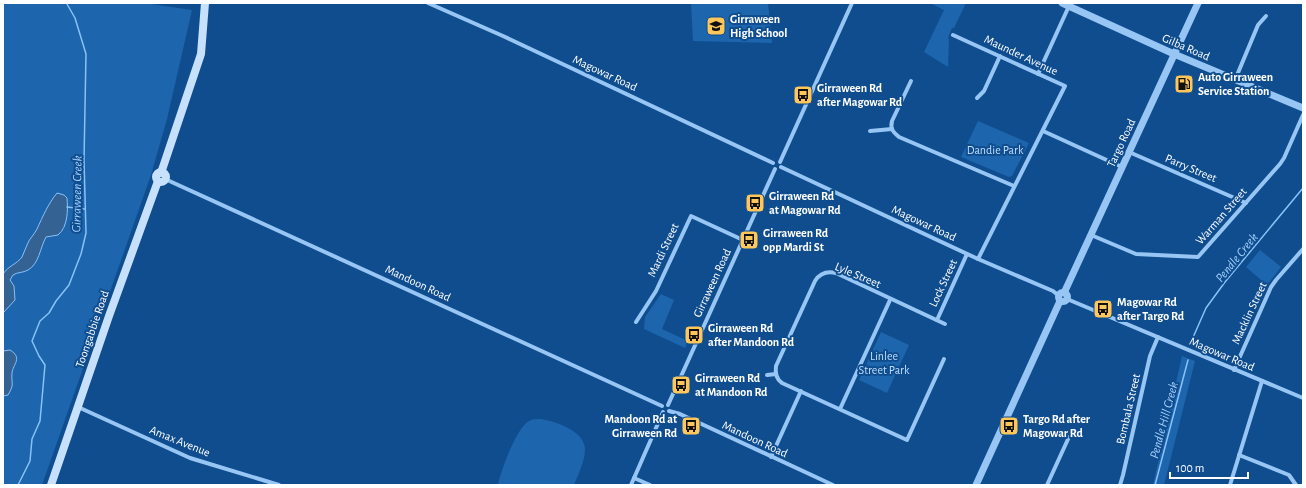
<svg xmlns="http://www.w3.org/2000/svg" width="1306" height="488" font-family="'Alegreya Sans',sans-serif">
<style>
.green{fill:#1d65ad}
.water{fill:#336293;stroke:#89c2f7}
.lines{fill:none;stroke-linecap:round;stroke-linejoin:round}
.stream{stroke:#89c2f7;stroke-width:1.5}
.minor{stroke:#97c6f4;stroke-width:4}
.tertiary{stroke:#97c6f4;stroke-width:7}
.secondary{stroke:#c7e1fd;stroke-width:8}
.labels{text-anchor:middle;stroke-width:4;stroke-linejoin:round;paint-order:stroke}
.poi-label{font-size:12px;font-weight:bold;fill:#fff;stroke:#0f4d8f;text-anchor:start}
.street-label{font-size:12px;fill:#fff;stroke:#0f4d8f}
.park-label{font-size:12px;fill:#bfdffe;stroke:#0f4d8f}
.water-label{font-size:13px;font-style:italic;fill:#a3d0fb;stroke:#0f4d8f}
</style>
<rect width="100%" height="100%" fill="#0f4d8f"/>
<!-- green -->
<g class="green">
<polygon points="3,3 144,3 192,10 167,119 151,175 42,485 3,485"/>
<polygon points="691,3 768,3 772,43 693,41"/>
<polygon points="930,3 966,3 954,28 952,28 948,38 949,39 948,67 924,52 944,10"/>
<polygon points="978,121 1029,143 1012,176 1009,177 961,157"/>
<polygon points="1260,250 1281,267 1267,285 1246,267"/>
<polygon points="661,294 674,300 662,329 688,341 685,348 644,329 645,317"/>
<polygon points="881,332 909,345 887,393 859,380"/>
<polygon points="1182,356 1195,361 1164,485 1153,485"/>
<path d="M541,419c14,2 44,12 44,30 0,12 -7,26 -11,36h-76c2,-13 19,-58 31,-64 3,-2 8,-2 12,-2z"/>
</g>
<!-- water -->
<g class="water">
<path d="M57,193l7,2 3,3c1,12 1,29 -9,37l-12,2c-6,11 -7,27 -18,33 -5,3 -11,2 -15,5l-3,5 4,6 1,14 -12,13v-39c5,-8 14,-10 19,-17 2,-4 3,-8 5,-12 2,-6 7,-10 10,-16 6,-13 11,-25 20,-36z"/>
<path d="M10,350c13,8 3,14 2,23 -1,12 3,10 -4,22l-5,1v-45z"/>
</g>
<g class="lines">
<!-- stream -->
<g class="stream">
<polyline points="67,207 85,209"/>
<polyline points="1191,342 1206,308 1225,282 1303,188"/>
<polyline points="18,485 30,461 32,439 40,421 45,365 39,356 32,341 40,321 49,313 56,301 69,285 81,254 86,233 84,160 86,54 75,18 67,4"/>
<polyline points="1155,485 1188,360"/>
</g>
<!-- minor -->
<g class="minor">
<polyline points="428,3 503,36 773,163"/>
<polyline points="953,35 1065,86 978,259"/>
<polyline points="1038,74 1069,6"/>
<polyline points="1235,80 1258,25 1266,16"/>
<path d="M911,81l-19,40c-2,8 1,11 7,16l115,49"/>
<polyline points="977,98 984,91 1000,56"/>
<polyline points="870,131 892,129"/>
<polyline points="1043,131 1122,167"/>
<polyline points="1129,152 1246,203"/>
<polyline points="780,162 852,3"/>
<polyline points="781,167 978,259 1053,291 1059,296"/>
<polyline points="165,179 662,406"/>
<polyline points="1091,235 1136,254 1198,257 1280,164 1284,158 1303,115"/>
<polyline points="1067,299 1303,398"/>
<polyline points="937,320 967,254"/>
<polyline points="636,322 656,291 691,216 743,240"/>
<path d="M944,359l-37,81 -125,-57c-6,-4 -7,-10 -6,-17l39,-85c5,-8 12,-10 21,-8l109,51"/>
<polyline points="1234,370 1271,287 1276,280 1303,249"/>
<polyline points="767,375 776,374"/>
<polyline points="668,405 775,169"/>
<polyline points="78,407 190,458 279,485"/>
<polyline points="840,409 890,300"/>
<polyline points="669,411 680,414 833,485"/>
<polyline points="1239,455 1289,475 1296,485"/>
<polyline points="771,457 801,391"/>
<polyline points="634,478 650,485"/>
<polyline points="631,485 663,412"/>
<polyline points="1047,485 1069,437"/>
<polyline points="1120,485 1123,475 1150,356 1158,337"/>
<polyline points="1230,485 1262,381"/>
</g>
<!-- tertiary -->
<g class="tertiary">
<polyline points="1062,3 1174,54 1303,108"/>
<circle cx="1063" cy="297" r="4.5"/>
<polyline points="1064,293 1198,3"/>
<polyline points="976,485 1060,301"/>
</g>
<!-- secondary -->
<g class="secondary">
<circle cx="161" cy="177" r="5"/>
<polyline points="161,173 201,54 205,3"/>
<polyline points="51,485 109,316 158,181"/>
</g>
</g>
<!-- icons -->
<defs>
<g id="school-square" transform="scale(1)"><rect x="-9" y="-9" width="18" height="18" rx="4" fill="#ffc75a" stroke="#0f4d8f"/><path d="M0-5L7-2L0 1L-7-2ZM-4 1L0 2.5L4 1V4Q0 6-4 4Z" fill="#111"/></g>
<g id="fuel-square" transform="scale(1)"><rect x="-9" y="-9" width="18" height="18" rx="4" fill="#ffc75a" stroke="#0f4d8f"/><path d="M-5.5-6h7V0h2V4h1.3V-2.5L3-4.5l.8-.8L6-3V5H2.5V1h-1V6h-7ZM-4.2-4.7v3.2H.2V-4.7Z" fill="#111"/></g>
<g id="bus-square" transform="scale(1)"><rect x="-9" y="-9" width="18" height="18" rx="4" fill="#ffc75a" stroke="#0f4d8f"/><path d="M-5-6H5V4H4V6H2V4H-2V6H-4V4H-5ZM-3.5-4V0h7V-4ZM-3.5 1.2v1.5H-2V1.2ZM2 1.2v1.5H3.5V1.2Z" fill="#111"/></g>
</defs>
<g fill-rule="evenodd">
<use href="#school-square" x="716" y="26"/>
<use href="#fuel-square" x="1184" y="84"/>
<use href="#bus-square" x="803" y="95"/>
<use href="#bus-square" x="755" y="203"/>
<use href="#bus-square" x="749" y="240"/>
<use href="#bus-square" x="1103" y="309"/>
<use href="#bus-square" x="694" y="335"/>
<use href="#bus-square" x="681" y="385"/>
<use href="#bus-square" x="691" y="426"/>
<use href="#bus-square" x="1009" y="426"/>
</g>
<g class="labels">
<!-- poi labels -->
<g class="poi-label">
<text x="730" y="23">Girraween<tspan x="730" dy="14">High School</tspan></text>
<text x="1198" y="81">Auto Girraween<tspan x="1198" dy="14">Service Station</tspan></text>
<text x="817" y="92">Girraween Rd<tspan x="817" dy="14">after Magowar Rd</tspan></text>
<text x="769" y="200">Girraween Rd<tspan x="769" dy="14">at Magowar Rd</tspan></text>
<text x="763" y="237">Girraween Rd<tspan x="763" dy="14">opp Mardi St</tspan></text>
<text x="1117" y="306">Magowar Rd<tspan x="1117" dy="14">after Targo Rd</tspan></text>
<text x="708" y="332">Girraween Rd<tspan x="708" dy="14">after Mandoon Rd</tspan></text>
<text x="695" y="382">Girraween Rd<tspan x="695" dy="14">at Mandoon Rd</tspan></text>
<text x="677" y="423" text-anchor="end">Mandoon Rd at<tspan x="677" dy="14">Girraween Rd</tspan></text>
<text x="1023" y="423">Targo Rd after<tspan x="1023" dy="14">Magowar Rd</tspan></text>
</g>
<!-- street labels -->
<g class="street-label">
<text transform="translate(1186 47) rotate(23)" y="4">Gilba Road</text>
<text transform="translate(1021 55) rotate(25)" y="4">Maunder Avenue</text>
<text transform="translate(605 73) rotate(25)" y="4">Magowar Road</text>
<text transform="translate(1121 143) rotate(-65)" y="4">Targo Road</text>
<text transform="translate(1191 168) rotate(23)" y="4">Parry Street</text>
<text transform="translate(1221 216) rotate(-49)" y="4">Warman Street</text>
<text transform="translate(924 223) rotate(25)" y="4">Magowar Road</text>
<text transform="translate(663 250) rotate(-65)" y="4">Mardi Street</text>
<text transform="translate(858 275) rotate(23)" y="4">Lyle Street</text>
<text transform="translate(418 283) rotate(25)" y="4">Mandoon Road</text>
<text transform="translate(712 283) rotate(-65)" y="4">Girraween Road</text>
<text transform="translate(943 283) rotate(-65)" y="4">Lock Street</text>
<text transform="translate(1249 313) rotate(-65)" y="4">Macklin Street</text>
<text transform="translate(92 329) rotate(-71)" y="4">Toongabbie Road</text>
<text transform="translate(1222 354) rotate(23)" y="4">Magowar Road</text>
<text transform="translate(1128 409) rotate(-77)" y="4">Bombala Street</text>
<text transform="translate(755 439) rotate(25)" y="4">Mandoon Road</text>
<text transform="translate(180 441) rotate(22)" y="4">Amax Avenue</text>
</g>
<!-- park labels -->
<g class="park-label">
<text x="995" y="154">Dandie Park</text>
<text x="884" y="360">Linlee<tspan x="884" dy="14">Street Park</tspan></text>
</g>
<!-- water labels -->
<g class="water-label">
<text transform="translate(76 194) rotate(-89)" y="5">Girraween Creek</text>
<text transform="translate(1236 257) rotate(-51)" y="5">Pendle Creek</text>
<text transform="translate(1163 420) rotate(-75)" y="5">Pendle Hill Creek</text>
</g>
</g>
<!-- border -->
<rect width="1306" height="488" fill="none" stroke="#ffffff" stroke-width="8"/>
<!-- scale -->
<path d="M1170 472v6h78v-6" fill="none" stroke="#ffffff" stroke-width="2"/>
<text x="1176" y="472" font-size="12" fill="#ffffff" stroke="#0f4d8f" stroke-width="3" paint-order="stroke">100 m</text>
</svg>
